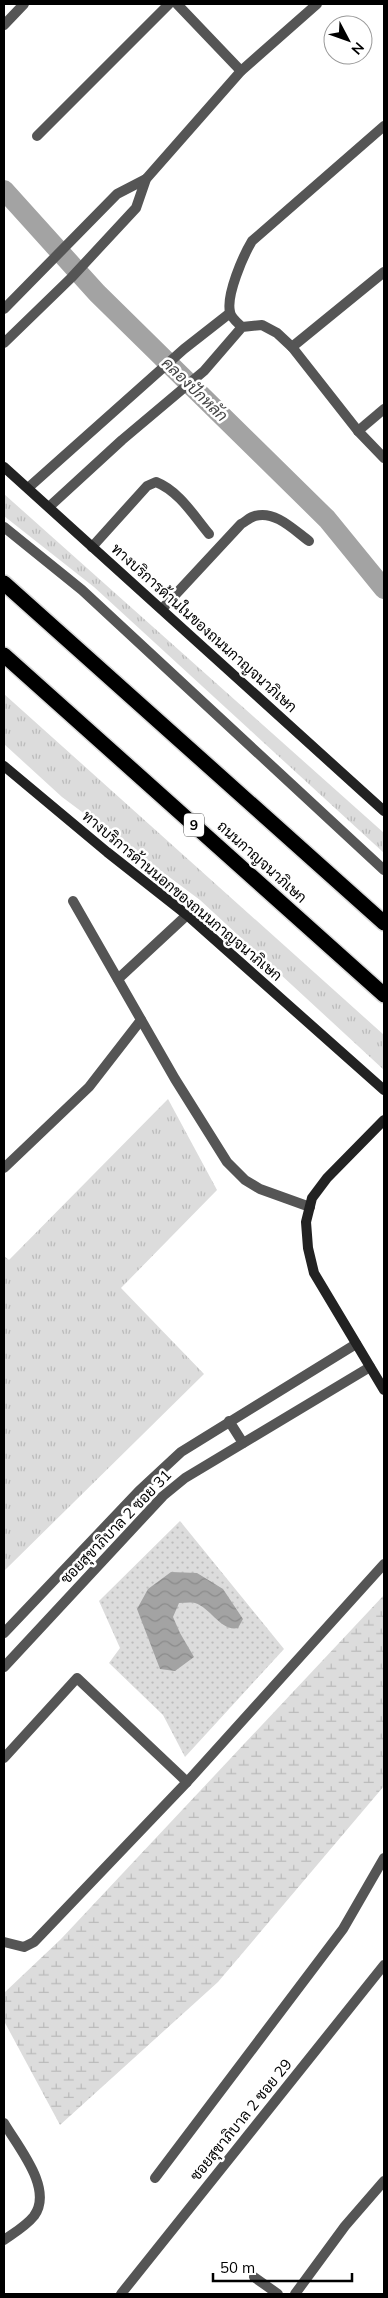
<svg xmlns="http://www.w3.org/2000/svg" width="388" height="2298" font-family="Mulish,Sarabun,sans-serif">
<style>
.grass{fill:url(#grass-tufts)}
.wetland{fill:url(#wetland-marsh)}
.garden{fill:url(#garden-dots)}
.water{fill:url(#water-waves)}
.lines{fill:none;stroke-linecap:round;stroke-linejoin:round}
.canal{stroke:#a3a3a3;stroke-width:20}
.highway-casing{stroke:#dbdbdb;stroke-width:18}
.lane{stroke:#555;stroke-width:10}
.street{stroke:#555;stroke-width:10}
.secondary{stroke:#222;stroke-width:10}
.highway{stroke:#000;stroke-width:15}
.labels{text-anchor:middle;stroke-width:5;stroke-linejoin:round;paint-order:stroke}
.shield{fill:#fff;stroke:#4c4c4c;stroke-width:1}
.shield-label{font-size:14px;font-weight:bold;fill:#000}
.street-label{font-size:15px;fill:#000;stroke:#fff}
.water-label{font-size:16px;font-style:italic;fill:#444;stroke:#fff}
</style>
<defs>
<pattern id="grass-tufts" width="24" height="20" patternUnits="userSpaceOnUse" patternTransform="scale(1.25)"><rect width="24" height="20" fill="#dcdcdc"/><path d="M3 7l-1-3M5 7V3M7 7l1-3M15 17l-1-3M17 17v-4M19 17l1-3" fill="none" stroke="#bbb"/></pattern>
<pattern id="wetland-marsh" width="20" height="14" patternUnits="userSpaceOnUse" patternTransform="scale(1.25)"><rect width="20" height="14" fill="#dcdcdc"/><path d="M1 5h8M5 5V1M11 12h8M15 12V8" fill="none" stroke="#bbb"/></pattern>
<pattern id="garden-dots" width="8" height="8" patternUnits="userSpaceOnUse" patternTransform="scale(1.25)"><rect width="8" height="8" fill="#dcdcdc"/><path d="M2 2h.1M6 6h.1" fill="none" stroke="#bbb" stroke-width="1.8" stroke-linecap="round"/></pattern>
<pattern id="water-waves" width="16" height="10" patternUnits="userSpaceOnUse" patternTransform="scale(1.25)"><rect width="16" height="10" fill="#a3a3a3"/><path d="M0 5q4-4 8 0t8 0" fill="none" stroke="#8b8b8b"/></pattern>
</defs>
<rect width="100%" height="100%" fill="#fff"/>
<!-- grass -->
<g class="grass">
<polygon points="4,494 384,833 384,853 94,587 4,516"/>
<polygon points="4,694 384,1035 384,1070 200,900 62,797 4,744"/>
<polygon points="168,1099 217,1190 121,1288 204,1374 4,1571 4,1256 9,1260"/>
</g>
<!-- wetland -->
<polygon class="wetland" points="384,1595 384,1786 218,1982 60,2125 4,2021 4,1993 61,1939"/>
<!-- garden -->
<polygon class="garden" points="180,1521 284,1649 185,1757 163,1715 109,1663 120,1648 99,1601"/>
<!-- water -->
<path class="water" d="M171,1572l26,1 26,16 20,30 -5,9c-17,4 -27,-20 -43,-25 -5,-1 -11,0 -16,0l-6,14 7,16 14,24 -19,14 -15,-2 -23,-60 11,-20z"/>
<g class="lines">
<!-- canal -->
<polyline class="canal" points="4,190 97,293 327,519 384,589"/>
<!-- highway casing -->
<g class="highway-casing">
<g id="highway">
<polyline points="4,583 384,923"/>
<polyline points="4,655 384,995"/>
</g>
</g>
<!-- lane -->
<g class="lane">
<polyline points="4,527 82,590 384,870"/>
<polyline points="4,1168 89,1087 141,1020"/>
<polyline points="4,1758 77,1678 187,1782"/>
<polyline points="4,1942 24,1947 34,1942 187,1782 384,1564"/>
<polyline points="155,2178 343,1929 384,1858"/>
<polyline points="254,2277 278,2294"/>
<polyline points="295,2294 345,2226 384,2181"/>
</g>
<!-- street -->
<g class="street">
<polyline points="177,4 241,71"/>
<polyline points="4,25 24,4"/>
<polyline points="37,136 169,4"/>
<polyline points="4,309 117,194 146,179"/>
<path d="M242,327c-4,-4 -11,-9 -12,-15 -4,-17 13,-56 22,-71l132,-115"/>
<polyline points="4,343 71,278 136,208 146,179 241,71 317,4"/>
<polyline points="292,347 384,272"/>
<polyline points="358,431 384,409"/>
<polyline points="28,488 184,349 230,313"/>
<polyline points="49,507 122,440 204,371 242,327 262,325 277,333 292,347 358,431 384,458"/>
<path d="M92,547l55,-61 9,-4c23,9 38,34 53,52"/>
<path d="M162,609l79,-85c4,-2 9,-7 14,-8 20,-6 39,14 54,25"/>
<polyline points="73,901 175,1079 227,1162 245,1180 260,1189 310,1207"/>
<polyline points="118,979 187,915"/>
<polyline points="229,1421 243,1443"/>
<polyline points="4,1633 139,1491 181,1452 356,1344"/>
<polyline points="4,1667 163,1496 185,1478 370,1367"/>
<path d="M4,2123c14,24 50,66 30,93 -8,10 -20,17 -30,24"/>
<polyline points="121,2294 384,1965"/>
</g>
<!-- secondary -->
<g class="secondary">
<polyline points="4,467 384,811"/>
<polyline points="4,766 107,852 187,915 384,1090"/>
<polyline points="384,1120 327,1178 312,1198 306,1222 308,1248 314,1273 384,1390"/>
</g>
<!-- highway -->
<use href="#highway" class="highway"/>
</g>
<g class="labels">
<!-- shield labels -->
<rect class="shield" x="184" y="813.5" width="20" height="23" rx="4"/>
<g class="shield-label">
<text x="194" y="830">9</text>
</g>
<!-- street labels -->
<g class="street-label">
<text transform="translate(204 628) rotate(42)" y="5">ทางบริการด้านในของถนนกาญจนาภิเษก</text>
<text transform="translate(262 862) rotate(42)" y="5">ถนนกาญจนาภิเษก</text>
<text transform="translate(182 896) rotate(40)" y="5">ทางบริการด้านนอกของถนนกาญจนาภิเษก</text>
<text transform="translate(116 1527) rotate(-46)" y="5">ซอยสุขาภิบาล 2 ซอย 31</text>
<text transform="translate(241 2120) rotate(-51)" y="5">ซอยสุขาภิบาล 2 ซอย 29</text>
</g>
<!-- water labels -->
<g class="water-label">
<text transform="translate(195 389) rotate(44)" y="6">คลองปักหลัก</text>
</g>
</g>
<!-- border -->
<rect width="388" height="2298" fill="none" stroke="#000000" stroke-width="10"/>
<!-- north arrow -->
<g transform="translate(348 40) rotate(131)"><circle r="24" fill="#ffffff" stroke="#999999"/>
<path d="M0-4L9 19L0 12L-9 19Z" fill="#000000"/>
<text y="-8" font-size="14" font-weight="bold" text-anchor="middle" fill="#000000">N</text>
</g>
<!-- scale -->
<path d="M213 2273v8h139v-8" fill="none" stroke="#000000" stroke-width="2.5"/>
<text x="220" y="2273" font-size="15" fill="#000000" stroke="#ffffff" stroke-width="4" paint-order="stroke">50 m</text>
</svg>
